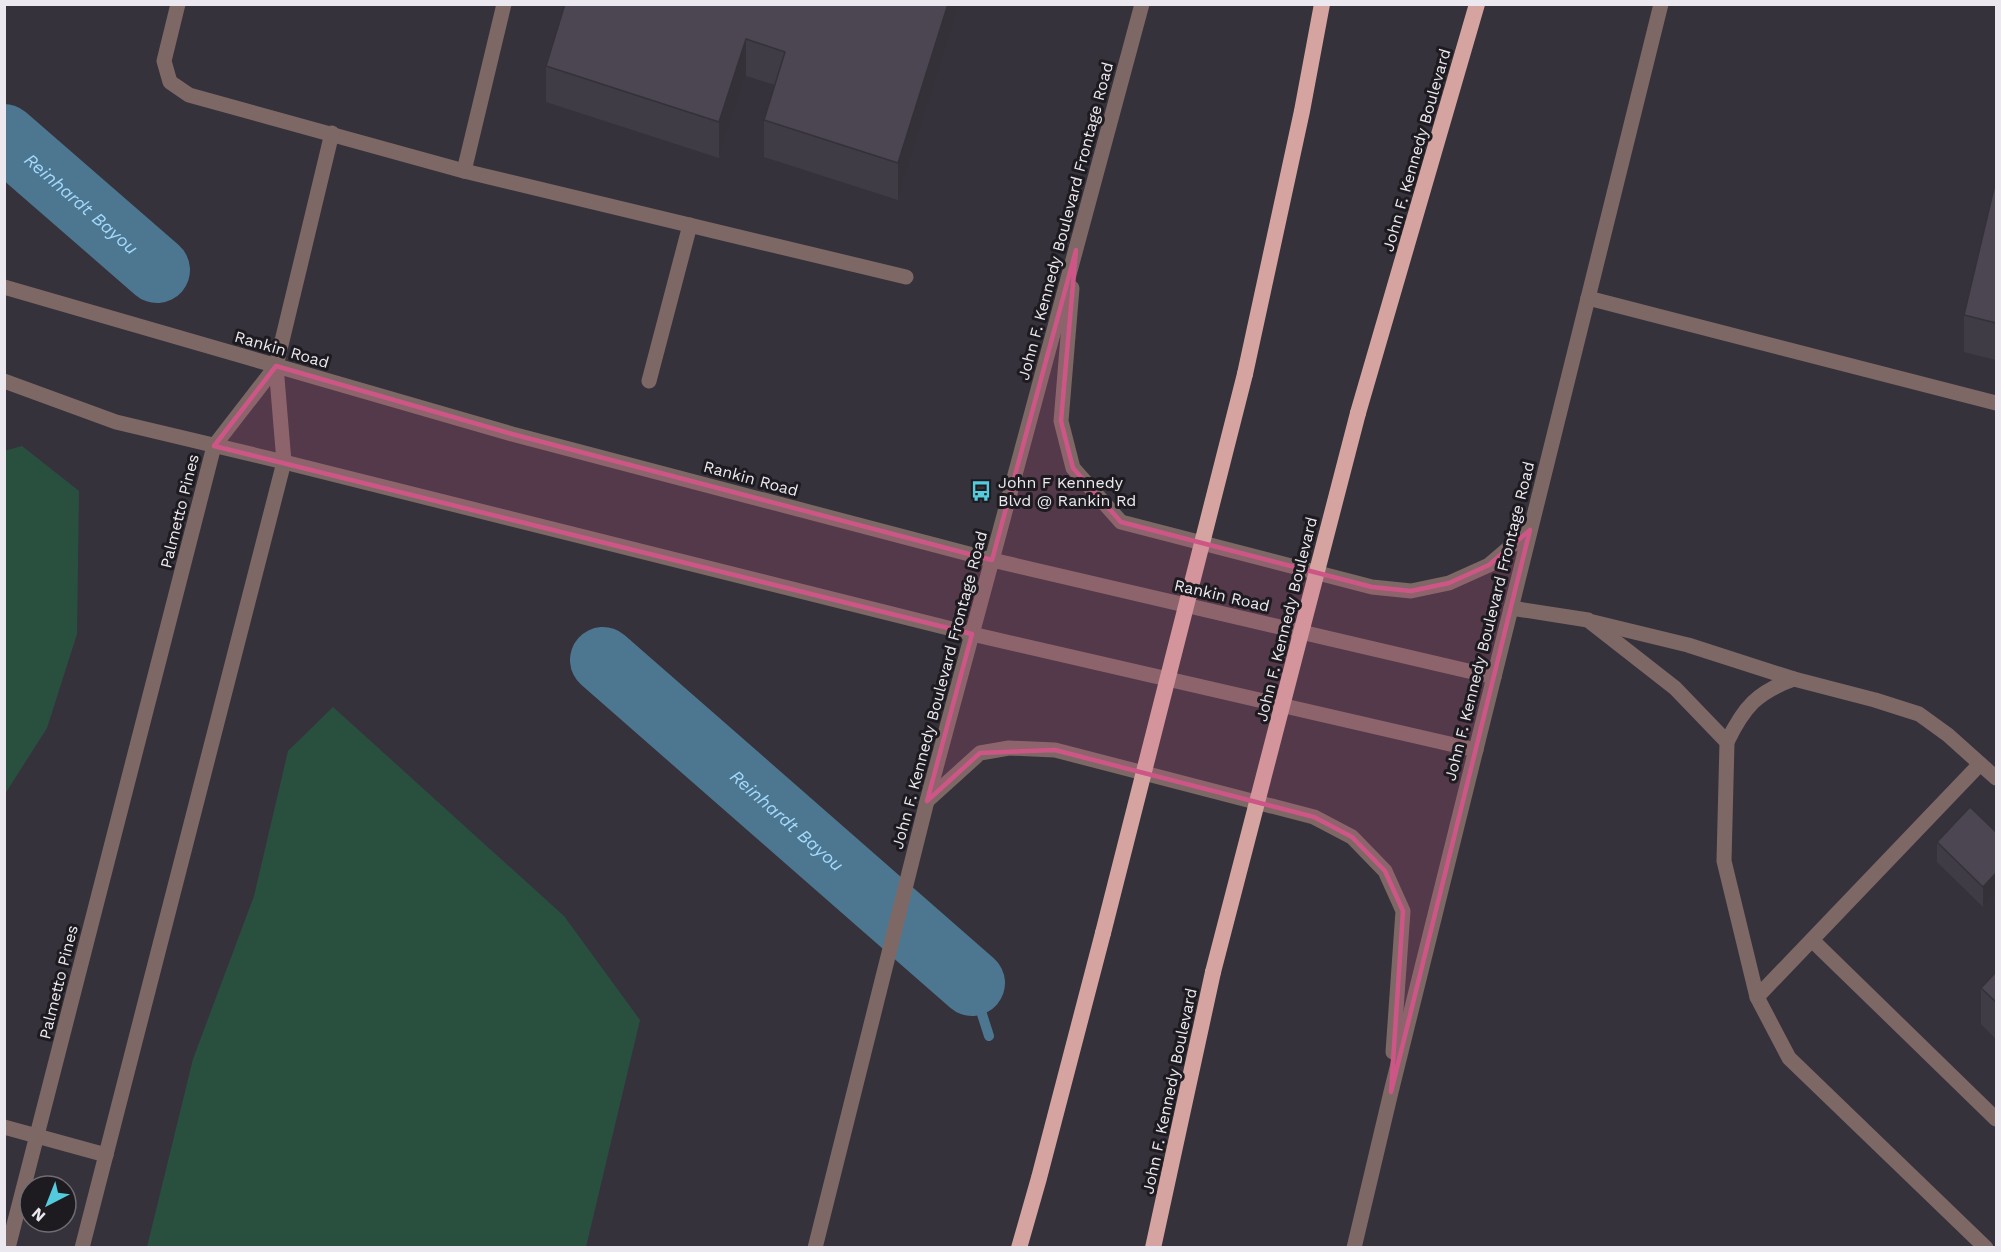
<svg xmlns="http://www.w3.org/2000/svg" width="2001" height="1252" font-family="'Work Sans',sans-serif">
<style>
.green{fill:#294f3f}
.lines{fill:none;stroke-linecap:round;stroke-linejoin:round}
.stream{stroke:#4d7791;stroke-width:10}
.river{stroke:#4d7791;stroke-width:66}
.service{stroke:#7e6866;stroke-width:15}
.minor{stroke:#7e6866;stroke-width:15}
.tertiary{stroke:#7e6866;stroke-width:15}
.trunk{stroke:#d5a4a0;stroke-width:16}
.trunk-bridge{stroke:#d5a4a0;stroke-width:16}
.wall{fill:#403c46}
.shaded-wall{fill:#343139}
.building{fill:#4b4651;stroke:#343139;stroke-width:1.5}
.marked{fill:#ce5687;fill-opacity:0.2;stroke:#ce5687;stroke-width:4.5;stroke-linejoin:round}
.labels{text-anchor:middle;stroke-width:6;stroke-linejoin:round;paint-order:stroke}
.street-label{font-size:16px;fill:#ebe8ef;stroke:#1d1b20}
.poi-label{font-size:16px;fill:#ebe8ef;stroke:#1d1b20;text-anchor:start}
.water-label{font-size:18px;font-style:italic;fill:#a3d9fc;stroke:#1d1b20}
</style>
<rect width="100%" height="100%" fill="#36323c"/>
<!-- green -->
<g class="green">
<polygon points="22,446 79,491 77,634 47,728 5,794 4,451"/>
<polygon points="333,707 564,916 640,1020 586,1247 147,1247 193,1059 254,896 288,751"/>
</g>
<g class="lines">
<!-- stream -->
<polyline class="stream" points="972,983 989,1036"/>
<!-- river -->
<g class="river">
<path id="s1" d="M4,137l153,133"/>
<path id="s2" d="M603,660l369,323"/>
</g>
<!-- service -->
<g class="service">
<polyline points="178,4 164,61 170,82 189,95 464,171"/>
<polyline points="504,4 464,171 906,277"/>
<polyline points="1588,298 1996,403"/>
<polyline points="276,366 332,133"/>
<polyline points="649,381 690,225"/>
<polyline points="1511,608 1588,620 1675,688 1727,742 1724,861 1757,997 1789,1058 1986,1248"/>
<polyline points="1593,622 1688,645 1794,679 1875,700 1919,714 1948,735 1996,778"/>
<path d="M1727,742c17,-35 30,-50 67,-63"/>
<polyline points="1812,940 1996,1119"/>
<polyline points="1757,997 1980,764"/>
<polyline points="4,1127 106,1155"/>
</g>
<!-- minor -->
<g class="minor">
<polyline points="4,287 512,434 992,560 1494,677"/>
<polyline points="4,381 116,422 284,462 972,634 1476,750"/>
<polyline points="8,1248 214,446 276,366"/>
<polyline points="82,1248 284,462 276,366"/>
</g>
<!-- tertiary -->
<g class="tertiary">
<polyline points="1072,288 1061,421 1073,468 1121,522 1372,587 1411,591 1449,583 1489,565 1530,530"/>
<polyline points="927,801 980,753 1009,748 1055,750 1314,817 1352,837 1385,871 1403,911 1393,1052"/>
<polyline points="815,1248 927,801 1142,4"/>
<polyline points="1354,1248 1391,1092 1661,4"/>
</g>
<!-- trunk -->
<g class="trunk">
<polyline points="1245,374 1302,111 1322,4"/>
<polyline points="1358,413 1477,4"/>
<polyline points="1019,1248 1039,1178 1103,933"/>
<polyline points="1153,1248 1213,972"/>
</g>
<!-- trunk-bridge -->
<g class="trunk-bridge">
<polyline points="1103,933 1245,374"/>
<polyline points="1213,972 1358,413"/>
</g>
</g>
<!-- wall -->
<g class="wall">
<polygon points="960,4 898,200 764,157 764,120 775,85 746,76 719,158 546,102 546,66"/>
<polygon points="1996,180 1996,360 1964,352 1964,315"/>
<polygon points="1996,832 1996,893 1983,907 1937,862 1937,842"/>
<polygon points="1996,972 1996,1039 1981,1024 1981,988"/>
</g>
<!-- shaded-wall -->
<g class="shaded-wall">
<polygon points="948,4 960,4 898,200 898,163"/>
<polygon points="746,39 746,76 719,158 719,122"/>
<polygon points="1996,873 1996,893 1983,907 1983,887"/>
</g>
<!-- building -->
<g class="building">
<polygon points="565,4 948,4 898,163 764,120 785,52 746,39 719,122 546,66"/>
<polygon points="1996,180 1996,323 1964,315"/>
<polygon points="1970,807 1996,832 1996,873 1983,887 1937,842"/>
<polygon points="1996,972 1996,1002 1981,988"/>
</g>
<!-- marked area -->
<path class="marked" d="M1076,250l-15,171 12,47 48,54 251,65 39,4 38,-8 40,-18 41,-35 -139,562 12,-181 -18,-40 -33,-34 -38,-20 -259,-67 -75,3 -53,48 45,-167 -758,-188 62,-80 236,68 480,126z"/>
<!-- icons -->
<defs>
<g id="bus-bare" transform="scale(1.62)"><path d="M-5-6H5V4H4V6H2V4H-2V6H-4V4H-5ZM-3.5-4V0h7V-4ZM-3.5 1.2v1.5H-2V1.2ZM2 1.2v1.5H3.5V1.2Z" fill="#54cadd" stroke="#1d1b20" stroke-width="2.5" paint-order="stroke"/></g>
</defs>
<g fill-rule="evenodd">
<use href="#bus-bare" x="981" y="491"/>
</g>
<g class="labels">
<!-- street labels -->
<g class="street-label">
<text transform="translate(1416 150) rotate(-74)" y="6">John F. Kennedy Boulevard</text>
<text transform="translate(1065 221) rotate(-75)" y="6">John F. Kennedy Boulevard Frontage Road</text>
<text transform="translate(282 349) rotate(16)" y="6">Rankin Road</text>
<text transform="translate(751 478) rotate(15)" y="6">Rankin Road</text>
<text transform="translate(179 511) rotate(-76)" y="6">Palmetto Pines</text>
<text transform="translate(1222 595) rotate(13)" y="6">Rankin Road</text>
<text transform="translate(1286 619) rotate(-76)" y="6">John F. Kennedy Boulevard</text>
<text transform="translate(1489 621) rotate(-76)" y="6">John F. Kennedy Boulevard Frontage Road</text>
<text transform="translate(939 690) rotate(-75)" y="6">John F. Kennedy Boulevard Frontage Road</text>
<text transform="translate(58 982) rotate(-76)" y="6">Palmetto Pines</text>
<text transform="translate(1169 1091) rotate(-78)" y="6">John F. Kennedy Boulevard</text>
</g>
<!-- poi labels -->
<g class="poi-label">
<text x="998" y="488">John F Kennedy<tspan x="998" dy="18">Blvd @ Rankin Rd</tspan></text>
</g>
<!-- water labels -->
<g class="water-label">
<text dy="6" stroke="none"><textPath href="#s1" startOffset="102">Reinhardt Bayou</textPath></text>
<text dy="6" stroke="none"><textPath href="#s2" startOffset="244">Reinhardt Bayou</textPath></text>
</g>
</g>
<!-- border -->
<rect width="2001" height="1252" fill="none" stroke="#ebe8ef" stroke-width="12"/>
<!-- north arrow -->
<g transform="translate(48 1204) rotate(222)"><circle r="28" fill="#1d1b20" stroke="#6f6d73" stroke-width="1.5"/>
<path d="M0-4.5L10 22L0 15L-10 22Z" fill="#54cadd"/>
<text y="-9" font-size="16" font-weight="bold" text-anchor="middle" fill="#ebe8ef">N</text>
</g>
</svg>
